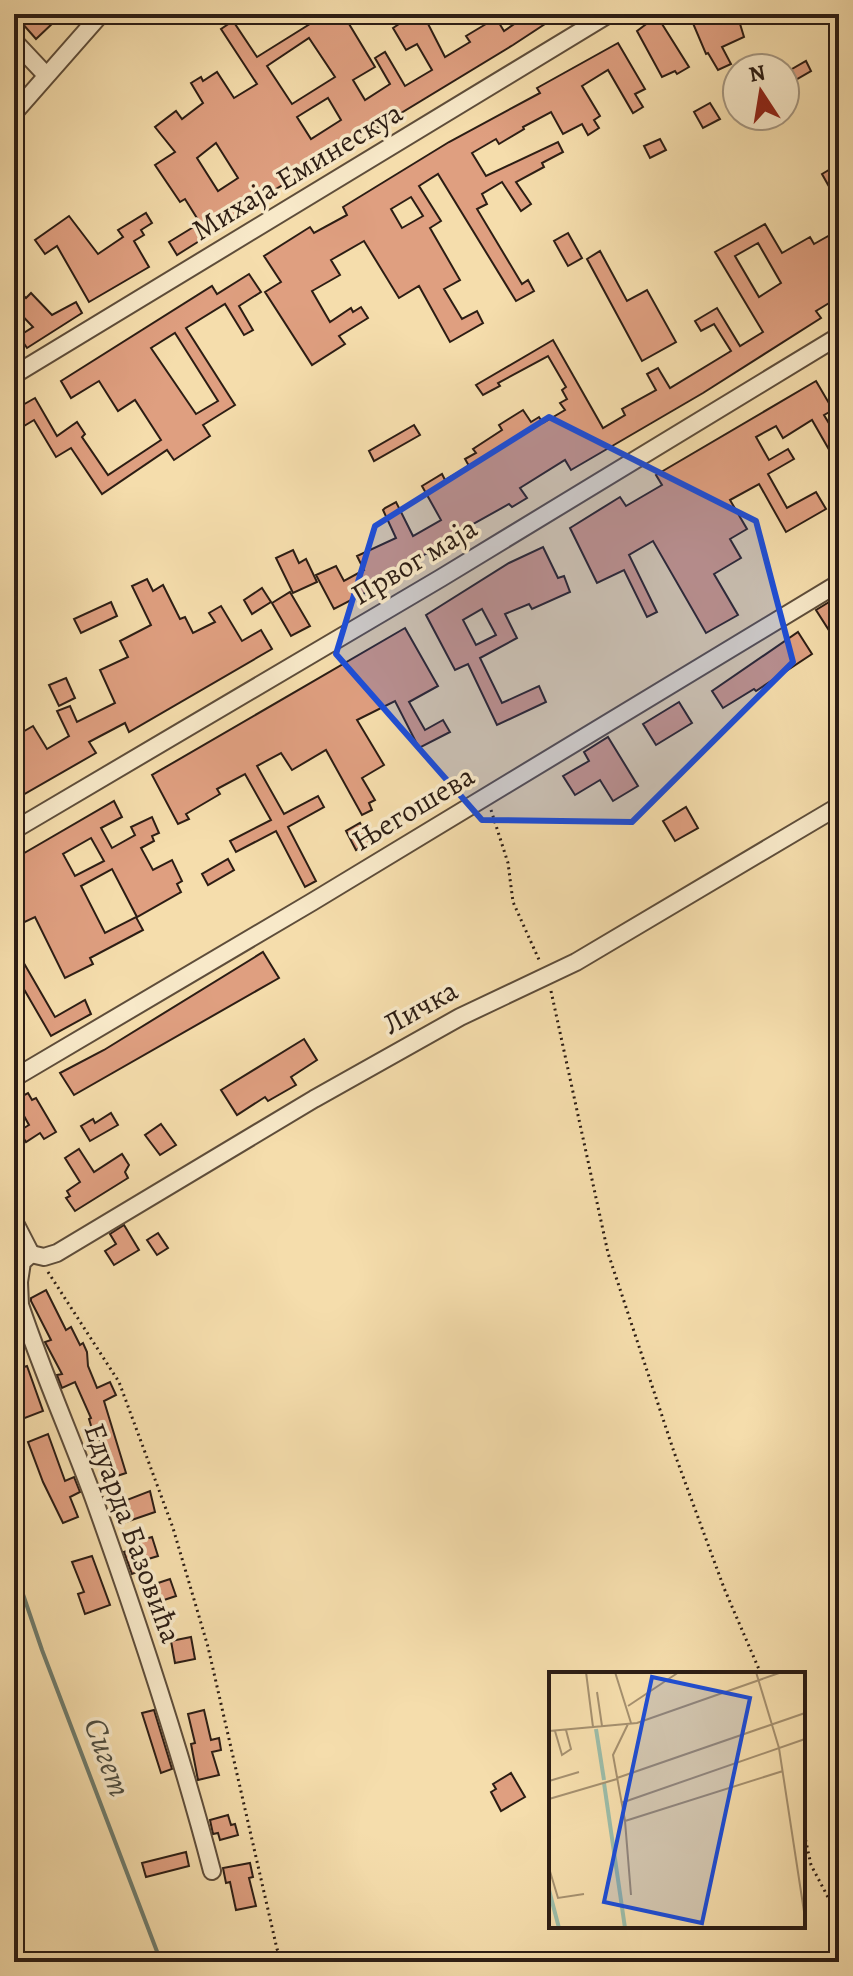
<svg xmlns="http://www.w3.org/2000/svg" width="853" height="1976" font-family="Alegreya,serif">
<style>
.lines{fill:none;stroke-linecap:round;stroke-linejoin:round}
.stream{stroke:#6f7c6d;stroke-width:4}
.building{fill:#df9f80;stroke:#2c1d14;stroke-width:2;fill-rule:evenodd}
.minor-casing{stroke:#5e4d3a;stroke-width:20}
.path{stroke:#2c1d14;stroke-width:3;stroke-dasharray:2 4;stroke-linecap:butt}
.minor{stroke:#f8e9c9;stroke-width:16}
.marked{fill:#1d4ed8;fill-opacity:0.2;stroke:#1d4ed8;stroke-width:6;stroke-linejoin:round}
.labels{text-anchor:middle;stroke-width:7;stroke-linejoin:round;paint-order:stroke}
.street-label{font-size:30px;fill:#2c1d14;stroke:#f8e9c9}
.water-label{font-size:32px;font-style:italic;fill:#4e4d40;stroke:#f8e9c9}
.inset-river{fill:none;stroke:#9cbca8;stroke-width:4}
.inset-road{fill:none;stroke:#a5906f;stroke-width:2}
.view{fill:#1d4ed8;fill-opacity:0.15;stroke:#1d4ed8;stroke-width:4}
.inset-edge{fill:none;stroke:#2c1d14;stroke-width:4}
</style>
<rect width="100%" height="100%" fill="#f5ddac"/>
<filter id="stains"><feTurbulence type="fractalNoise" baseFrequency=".0025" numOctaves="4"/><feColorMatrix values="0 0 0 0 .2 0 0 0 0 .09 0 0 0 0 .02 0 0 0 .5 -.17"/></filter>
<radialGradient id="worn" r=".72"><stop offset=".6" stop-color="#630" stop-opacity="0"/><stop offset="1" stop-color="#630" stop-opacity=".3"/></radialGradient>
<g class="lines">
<!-- stream -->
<polyline class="stream" points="14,1568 42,1650 161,1962"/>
</g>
<!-- building -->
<g class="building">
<polygon points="14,14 46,14 54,22 36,39"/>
<path d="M326,14h17l32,53 -22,13 12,20 25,-16 -15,-26 10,-6 20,34 27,-16 -15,-26 -11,6 -13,-22 9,-6 -6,-8h27l22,43 25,-15 -4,-6 30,-18 8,13 25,-17h13l6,8 -35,23 -260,158 -34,23 1,2 -43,27 -8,-13 31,-19 -15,-24 -5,3 -25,-37 20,-13 -20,-25 21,-16 6,8 21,-16 -12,-20 10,-6 2,4 14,-9 17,26 23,-14 -36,-55 12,-8 24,36zM309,38l26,39 -43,27 -25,-38zM328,98l13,22 -30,19 -14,-22zM216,143l22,35 -20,13 -21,-33z"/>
<polygon points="689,14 737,14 744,37 722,47 731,64 718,70 708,53 706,54"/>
<polygon points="657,16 689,67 677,74 675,71 662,77 637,31"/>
<path d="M618,43l27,46 -10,5 8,13 -10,6 -25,-43 -26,16 18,30 -6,4 5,8 -11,7 -6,-11 -19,10 -12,-22 -28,15 1,2 -25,15 -3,-5 -24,14 14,23 72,-34 5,10 -21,11 2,4 -28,15 15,22 -10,7 -19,-29 -20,12 5,10 -10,5 45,75 6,-4 6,11 -18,10 -78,-127 -19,12 22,35 -11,7 30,52 -16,9 18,30 15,-8 6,12 -33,19 -31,-56 -20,12 -35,-57 -33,19 9,15 -28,16 18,31 21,-14 2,4 8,-5 7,11 -29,18 6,8 -33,21 -47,-73 16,-10 -17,-26 46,-29 4,6 33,-18 -4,-8 106,-65 91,-49 -3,-5zM411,197l12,19 -21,12 -11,-19z"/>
<polygon points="806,61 811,71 785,86 785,73"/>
<polygon points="710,103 720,119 703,128 694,112"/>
<polygon points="660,139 666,150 650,158 644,146"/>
<polygon points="839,164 839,185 831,190 822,174"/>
<polygon points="146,213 152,223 141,230 144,235 134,241 149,267 89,302 57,246 45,254 35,240 69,216 98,254 123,237 118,230"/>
<path d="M765,224l17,29 28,-16 4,7 25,-14v67l-23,14 5,7 -118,75 -132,77 -6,-10 -45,28 7,10 -15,9 -3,-3 -41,23 1,2 -87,50 2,4 -50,26 -18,-34 20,-9 8,15 20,-11 -7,-14 39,-18 -13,-28 2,-2 11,-6 17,34 28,-16 -19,-34 20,-12 3,6 24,-14 -4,-7 11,-6 -3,-4 29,-19 -3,-5 24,-15 8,12 8,-5 4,6 22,-13 -5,-7 7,-4 -5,-9 4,-3 -18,-31 -50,27 2,3 -17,9 -7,-10 77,-45 50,88 22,-13 -3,-6 34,-19 -9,-16 11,-6 12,20 61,-37 -17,-27 -13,7 -6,-10 22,-13 23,38 23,-14 -48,-80zM758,243l23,40 -22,14 -24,-41z"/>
<polygon points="568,233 582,258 568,266 554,241"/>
<polygon points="600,251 627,301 647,290 676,342 642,361 587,259"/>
<path d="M249,274l12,18 -22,14 14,24 -9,5 -19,-31 -39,24 49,77 -32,20 7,11 -36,24 -7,-10 -65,44 -31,-46 -15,9 -22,-37 -20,12v-22l21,-12 22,38 20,-14 8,12 -3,3 26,38 53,-35 -26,-40 -17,11 -19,-30 -28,17 -10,-17 151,-95 5,8zM175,333l43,68 -22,13 -45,-66z"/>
<polygon points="31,293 52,315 76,302 82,313 27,348 19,336 33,327 14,307 14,301 22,294 26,298"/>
<polygon points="816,381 833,410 824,415 839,440 839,467 812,420 783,438 776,426 756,437 769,460 788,449 794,459 768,474 787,508 816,492 826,509 786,532 759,484 730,500 747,529 730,539 741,558 714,574 738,615 706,633 653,541 629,555 657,612 647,617 624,570 597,583 570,528 620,497 626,506 662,485 656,475"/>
<polygon points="414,425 420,435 374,461 369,451"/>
<path d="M543,547l15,31 6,-2 6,16 -38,17 -3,-5 -24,10 12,24 -37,20 22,45 37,-17 7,16 -49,23 -29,-61 -13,6 -29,-55 83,-52zM482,609l14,26 -20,10 -13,-25z"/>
<polygon points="293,550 299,563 306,559 317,582 293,593 276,558"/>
<polygon points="147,579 153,591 163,585 180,619 185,617 193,633 215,622 209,613 221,606 242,641 261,630 272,649 129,732 125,723 89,742 96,753 14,800 14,737 33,726 47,749 69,736 57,711 70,706 77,722 115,703 100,670 128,657 120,641 151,625 132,586"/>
<polygon points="262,588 271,602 252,614 244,600"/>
<polygon points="290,592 310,626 291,636 272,603"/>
<polygon points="839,596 839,646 816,610"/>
<polygon points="111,602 117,616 81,633 74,619"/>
<polygon points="405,628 438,686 409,702 425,730 443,720 450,732 419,748 395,701 357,720 384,765 362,778 375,800 369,803 372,810 362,815 326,750 292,770 281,753 257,766 284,814 318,796 324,807 288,827 316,881 305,887 276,831 236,852 230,841 271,820 245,774 217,789 220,794 186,814 189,819 178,824 152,775"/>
<polygon points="798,632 812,654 756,691 754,689 723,708 712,691"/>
<polygon points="66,678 75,698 59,706 49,685"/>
<polygon points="679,702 692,723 656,745 643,724"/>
<polygon points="608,737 638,786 613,801 600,780 575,795 563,776 589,761 584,752"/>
<path d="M114,801l8,16 -21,11 11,20 23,-13 -4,-8 21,-10 7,16 -7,3 2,5 -13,7 12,22 19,-10 10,21 -5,3 4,8 -44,25 -25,-48 -31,17 24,47 31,-16 7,13 -53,28 3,6 -28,14 -30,-61 -21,10v-68zM91,838l13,23 -29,15 -12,-22z"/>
<polygon points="686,807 698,828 675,841 663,821"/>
<polygon points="360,823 370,842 356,850 346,831"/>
<polygon points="228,859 234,870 208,885 202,874"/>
<polygon points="14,946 55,1017 85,1000 91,1014 51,1036 14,972"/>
<polygon points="263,952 279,978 74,1095 60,1073 104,1050"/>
<polygon points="304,1039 317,1060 291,1077 296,1085 268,1101 265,1097 237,1115 221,1090"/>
<polygon points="28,1093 32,1100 36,1098 56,1132 44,1139 40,1133 26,1142 19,1131 29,1125 15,1100"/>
<polygon points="111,1113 118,1125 90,1141 81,1126 93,1119 95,1123"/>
<polygon points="161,1124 176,1145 160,1155 145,1135"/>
<polygon points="79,1149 94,1172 122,1154 129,1165 125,1172 128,1178 75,1211 66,1198 70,1196 67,1191 80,1182 65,1158"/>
<polygon points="124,1225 139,1250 114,1265 105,1251 116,1244 110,1234"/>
<polygon points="158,1233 168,1248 157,1255 147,1240"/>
<polygon points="46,1290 66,1330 71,1327 80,1345 83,1343 87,1352 88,1366 97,1388 110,1382 116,1395 104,1401 126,1473 111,1478 99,1438 95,1439 89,1419 91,1418 75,1382 62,1388 57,1375 62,1374 45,1342 51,1340 31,1301 31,1298"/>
<polygon points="14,1343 24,1367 27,1366 43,1411 17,1421 14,1413"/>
<polygon points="48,1434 65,1481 74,1477 80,1492 70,1497 78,1517 63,1523 43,1482 28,1442"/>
<polygon points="150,1491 155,1512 126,1522 119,1503"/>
<polygon points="152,1537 158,1556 135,1563 137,1572 132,1574 124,1552 140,1547 138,1541"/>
<polygon points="92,1556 110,1605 85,1614 78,1594 84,1592 72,1562"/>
<polygon points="170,1579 176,1596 155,1603 149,1586"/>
<polygon points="191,1637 195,1659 175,1663 171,1641"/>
<polygon points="154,1710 172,1769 161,1773 142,1713"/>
<polygon points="204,1710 211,1740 219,1738 221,1750 212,1752 219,1775 198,1780 191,1744 195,1743 188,1714"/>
<polygon points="511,1773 525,1797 501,1811 491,1792 496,1789 493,1784"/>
<polygon points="228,1815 231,1825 235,1824 238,1835 220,1840 218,1833 213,1834 210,1820"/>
<polygon points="186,1852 189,1866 146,1877 142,1863"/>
<polygon points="250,1863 253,1877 249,1878 256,1906 236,1910 230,1882 226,1883 223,1868"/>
</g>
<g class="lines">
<!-- minor casing -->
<g class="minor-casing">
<g id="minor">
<polyline points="14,41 46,75"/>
<polyline points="14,113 101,14"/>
<polyline points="14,375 609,14"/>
<polyline points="14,830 441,578 839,336"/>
<polyline points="14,1078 312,902 839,583"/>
<polyline points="14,1221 31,1254"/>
<polyline points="31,1254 44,1257 57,1253 314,1099 460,1017 576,962 839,806"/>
<path d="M31,1254l-9,8 -3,20 1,23c22,66 50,129 74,194 44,123 85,246 118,372"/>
</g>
</g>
<!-- path -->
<g class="path">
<polyline points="491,810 508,863 513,902 540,962"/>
<polyline points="551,991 608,1253 674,1452 724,1588 761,1674"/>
<polyline points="48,1272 119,1382 173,1528 208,1647 277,1949 285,1962"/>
<polyline points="803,1828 811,1865 839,1918"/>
</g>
<!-- minor -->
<use href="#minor" class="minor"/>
</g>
<!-- marked area -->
<path class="marked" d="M549,417l207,104 37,141 -161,160 -150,-2 -146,-166 39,-128z"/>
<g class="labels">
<!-- street labels -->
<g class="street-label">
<text transform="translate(297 171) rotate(-31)" y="10">Михаја Еминескуа</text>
<text transform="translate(414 561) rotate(-31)" y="10">Првог маја</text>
<text transform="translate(413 808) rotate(-31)" y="10">Његошева</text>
<text transform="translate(420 1007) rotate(-29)" y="10">Личка</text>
<text transform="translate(133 1533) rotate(70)" y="10">Едуарда Базовића</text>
</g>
<!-- water labels -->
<g class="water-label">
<text transform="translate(108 1757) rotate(70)" y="11">Сигет</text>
</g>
</g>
<!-- overview -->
<g transform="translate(549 1672)">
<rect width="256" height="256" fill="#f5ddac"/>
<path class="inset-river" d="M47,57l8,51M55,111l21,145M0,218l10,38"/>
<path class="inset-road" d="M37,0l7,55M66,0l16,51M207,0l23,76 26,170M48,20l5,34M79,34l51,-34M79,52l-15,31 12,66 6,74M0,59l88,-8 145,-51M6,59l7,24 9,-6 -5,-19M68,106l188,-65M0,109l30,-9M0,127l68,-20M72,131l184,-64M76,149l158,-50M0,196l9,30 26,-4"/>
<path class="view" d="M103,5l98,21 -48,225 -98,-21z"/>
<rect width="256" height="256" class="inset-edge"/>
</g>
<!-- margin -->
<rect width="853" height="1976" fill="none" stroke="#f5ddac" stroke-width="48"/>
<rect x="16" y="16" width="821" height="1944" fill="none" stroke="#2c1d14" stroke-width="4"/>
<rect x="24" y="24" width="805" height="1928" fill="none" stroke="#2c1d14" stroke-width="2"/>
<!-- north arrow -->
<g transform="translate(761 92) rotate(348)"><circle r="38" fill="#f8e9c9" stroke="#a69781" stroke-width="2"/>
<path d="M0-6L14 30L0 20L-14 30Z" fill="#8f2418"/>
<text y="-12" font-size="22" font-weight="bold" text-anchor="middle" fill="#2c1d14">N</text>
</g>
<rect width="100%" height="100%" filter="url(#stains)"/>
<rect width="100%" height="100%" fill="url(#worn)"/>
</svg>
